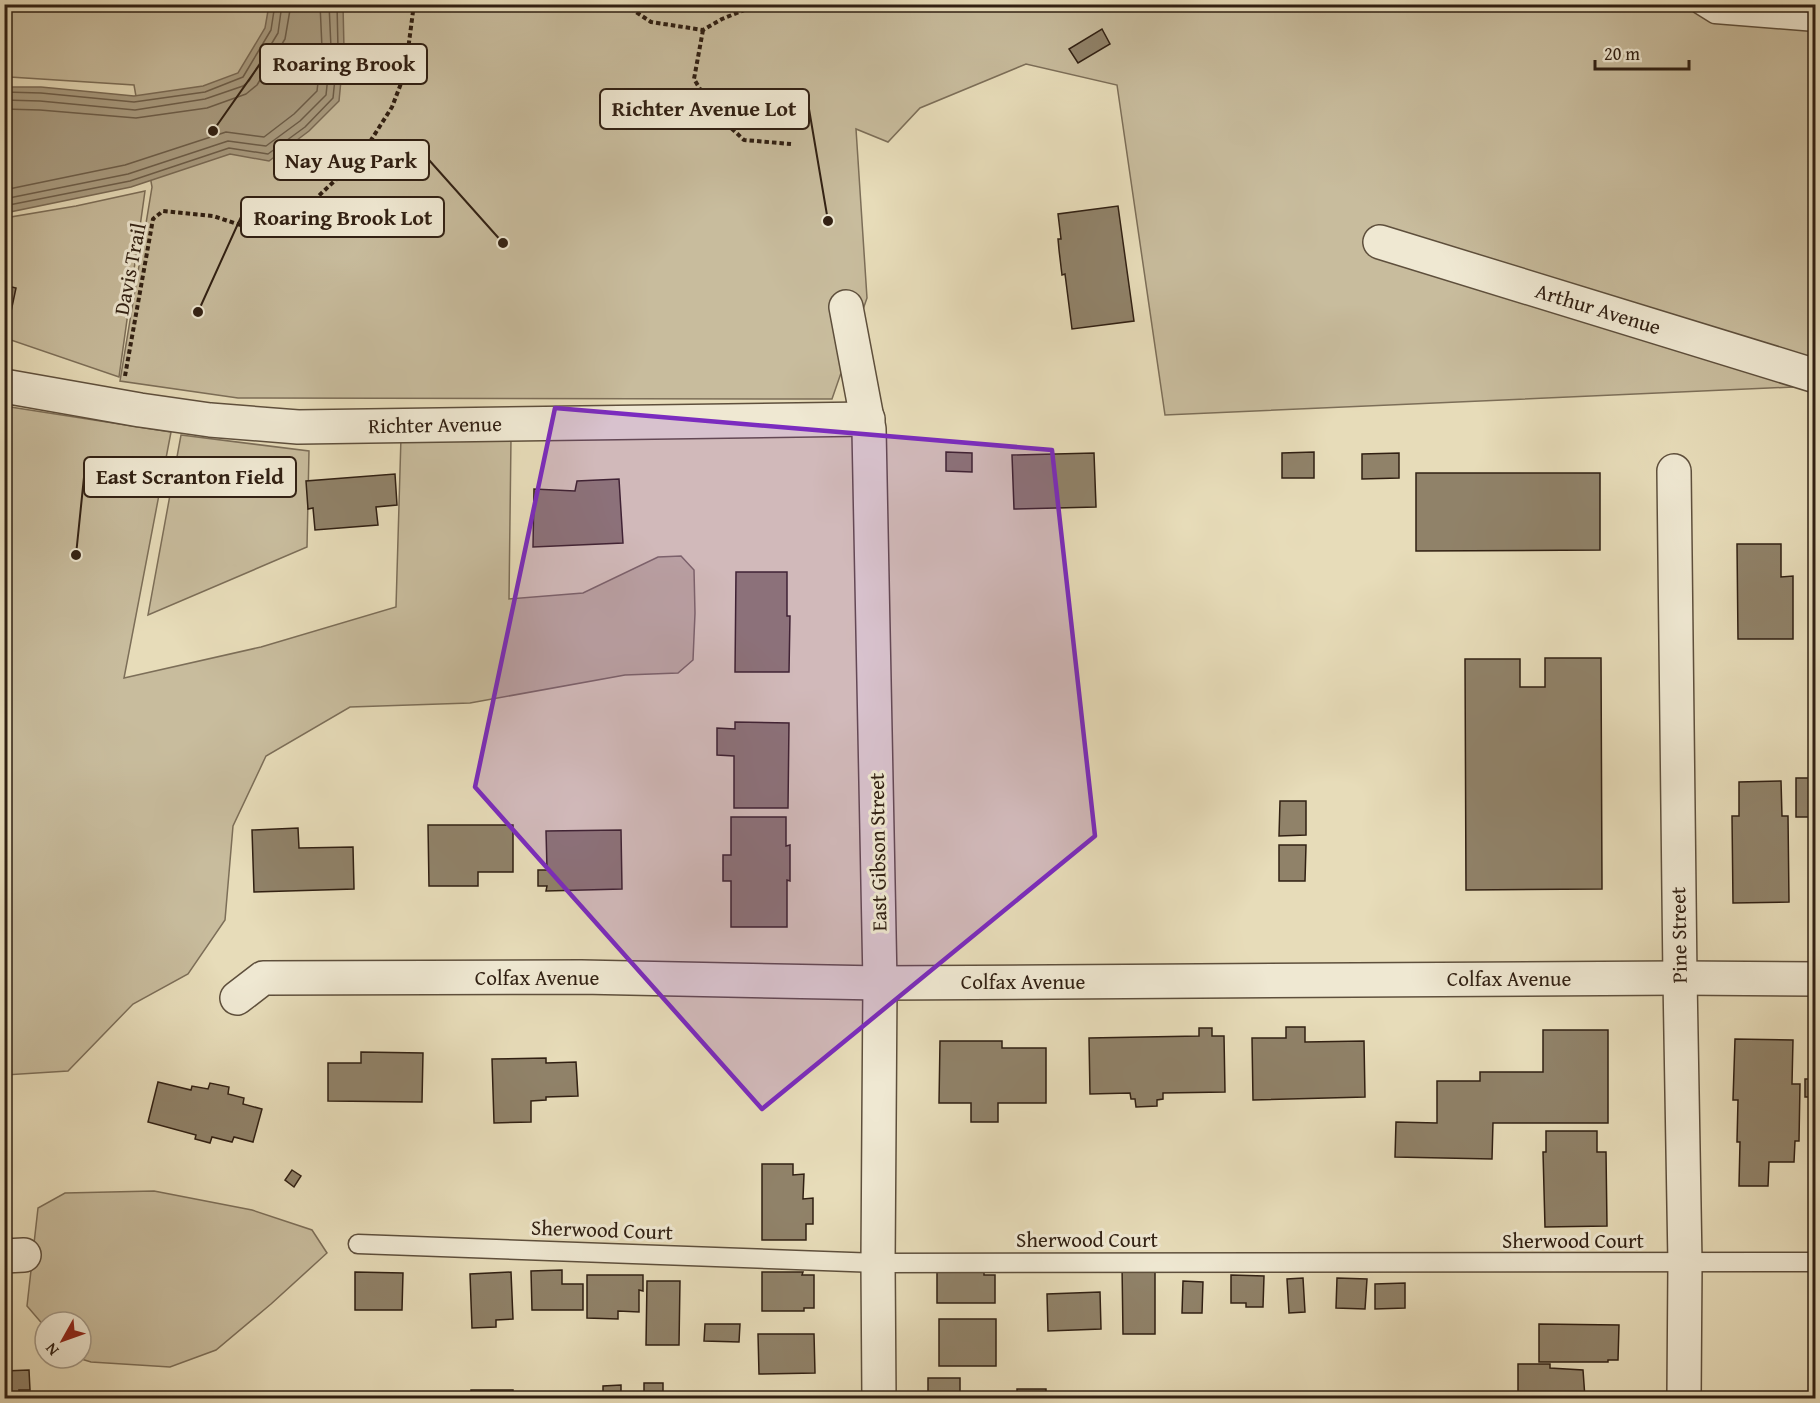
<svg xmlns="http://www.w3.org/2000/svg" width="1820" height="1403" font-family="'Gentium Book Plus',serif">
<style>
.green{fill:#c8bc9d;stroke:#7c6e58;stroke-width:1.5}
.water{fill:#a99c81;stroke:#796a55;stroke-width:1.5}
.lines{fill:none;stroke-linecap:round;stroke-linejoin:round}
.shore{stroke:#6d5e4a;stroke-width:1.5}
.building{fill:#908269;stroke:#312013;stroke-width:1.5}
.service-casing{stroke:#5e4f3c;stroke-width:21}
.minor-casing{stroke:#5e4f3c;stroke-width:36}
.path{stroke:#312013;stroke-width:4;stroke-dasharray:4.5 3;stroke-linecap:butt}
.service{stroke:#efe8d2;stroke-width:18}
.minor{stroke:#efe8d2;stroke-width:33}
.marked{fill:#7b2cbf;fill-opacity:0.2;stroke:#7b2cbf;stroke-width:4.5;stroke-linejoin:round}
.labels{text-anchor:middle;stroke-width:6;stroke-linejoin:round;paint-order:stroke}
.street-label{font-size:21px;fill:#312013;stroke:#efe8d2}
.leader{fill:none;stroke:#312013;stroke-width:2}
.callout-dot{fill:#312013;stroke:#efe8d2;stroke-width:2}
.callout{fill:#efe8d2;stroke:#312013;stroke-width:2}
.callout-label{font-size:22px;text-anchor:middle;font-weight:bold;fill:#312013}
</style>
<rect width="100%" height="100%" fill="#e7dcb9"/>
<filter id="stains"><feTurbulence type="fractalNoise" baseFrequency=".00333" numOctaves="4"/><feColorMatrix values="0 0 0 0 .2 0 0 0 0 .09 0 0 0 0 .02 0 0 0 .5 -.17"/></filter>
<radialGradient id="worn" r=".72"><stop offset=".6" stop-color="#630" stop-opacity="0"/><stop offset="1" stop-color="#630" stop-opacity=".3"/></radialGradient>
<!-- green -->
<g class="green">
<polygon points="5,5 1815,5 1815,386 1165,415 1117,85 1026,64 920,108 888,142 856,129 867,298 832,399 238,398 120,381 152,187 134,85 10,77"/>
<polygon points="145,191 119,377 5,338 5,218 76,206"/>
<polygon points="4,406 171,432 124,678 261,647 396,607 401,437 511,438 509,599 583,593 658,557 681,556 694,570 695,613 693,660 678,673 625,675 470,703 350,707 266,756 233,826 225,920 188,974 133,1004 68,1071 5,1075"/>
<polygon points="181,435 309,451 307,547 148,615"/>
<polygon points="154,1191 252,1210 312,1230 327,1253 271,1304 216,1350 170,1367 91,1362 78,1358 81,1358 81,1322 45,1322 45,1327 27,1306 38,1208 65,1193"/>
</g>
<!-- water -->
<polygon class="water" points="269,5 343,5 344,49 339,101 309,131 269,161 230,154 131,187 5,213 5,87 41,87 134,96 203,86 238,73 265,28"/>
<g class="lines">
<!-- shore -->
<g class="shore">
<polyline points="4,92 41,93 134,102 205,92 243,77 271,30 275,4"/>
<polyline points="4,100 40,101 135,110 205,99 243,86 249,81 278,33 282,4"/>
<polyline points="4,109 40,110 136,118 207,108 246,94 257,85 285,39 291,4"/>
<polyline points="4,190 125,165 226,132 264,137 294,114 317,91 322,48 320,4"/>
<polyline points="4,199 128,174 228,141 266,146 300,121 326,95 331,48 329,4"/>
<polyline points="4,206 130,181 229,148 268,154 305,127 333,98 338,49 337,4"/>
</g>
</g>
<!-- building -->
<g class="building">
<polygon points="1102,29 1110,44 1078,63 1069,49"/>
<polygon points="1118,206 1134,321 1072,329 1065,274 1062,275 1059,250 1058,239 1061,239 1058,214"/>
<polygon points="4,285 16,288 9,321 4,320"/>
<polygon points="946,452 972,453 972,472 946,471"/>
<polygon points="1314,452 1314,478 1282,478 1282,453"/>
<polygon points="1094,453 1096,507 1014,509 1012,455"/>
<polygon points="1399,453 1399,478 1362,479 1362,454"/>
<polygon points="1416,473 1600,473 1600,550 1416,551"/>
<polygon points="395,474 397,505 376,507 378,525 315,530 313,508 308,509 306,481"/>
<polygon points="619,479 623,543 533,547 534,489 575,491 577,481"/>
<polygon points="1737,544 1781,544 1781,577 1793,576 1793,639 1738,639"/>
<polygon points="736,572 787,572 787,616 790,616 789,672 735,672"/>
<polygon points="1545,658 1601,658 1602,889 1466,890 1465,659 1520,659 1520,687 1545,687"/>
<polygon points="735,722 789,723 788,808 734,808 734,756 717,755 717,728 735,729"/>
<rect x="1796" y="778" width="20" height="39"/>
<polygon points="1781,781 1782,816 1788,816 1789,902 1733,903 1732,816 1739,816 1739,782"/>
<polygon points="1280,801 1306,801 1306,835 1279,836"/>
<polygon points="731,817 786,817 786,846 790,845 790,881 787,880 787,927 731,927 731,881 723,881 723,855 731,855"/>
<polygon points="428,825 513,825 513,872 478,872 478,886 429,886"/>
<polygon points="298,828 299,848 353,847 354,889 254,892 252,830"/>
<polygon points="621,830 622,889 546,891 547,886 538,886 538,870 547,870 546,831"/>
<polygon points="1279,845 1306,845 1305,881 1279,881"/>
<polygon points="1286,1027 1305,1027 1305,1042 1364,1041 1365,1097 1253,1100 1252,1038 1286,1038"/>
<polygon points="1199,1028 1212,1028 1212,1036 1224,1036 1225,1092 1163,1093 1163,1099 1157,1100 1157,1106 1136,1107 1135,1099 1131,1099 1130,1093 1090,1094 1089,1038 1199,1036"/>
<polygon points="1543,1030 1608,1030 1608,1123 1493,1123 1492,1159 1395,1157 1396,1122 1437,1123 1437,1081 1480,1081 1480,1072 1543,1072"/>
<polygon points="1735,1039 1793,1040 1792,1084 1800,1084 1799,1141 1795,1141 1794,1162 1769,1162 1768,1186 1739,1186 1740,1142 1737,1142 1738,1100 1733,1100"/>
<polygon points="940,1041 1002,1041 1002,1048 1046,1048 1046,1103 998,1103 998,1122 971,1122 971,1103 939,1103"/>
<polygon points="1809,1046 1816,1046 1816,1097 1805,1097 1805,1079 1810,1079"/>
<polygon points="361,1052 423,1053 422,1102 328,1101 328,1063 361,1063"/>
<polygon points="546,1058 546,1063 576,1062 578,1096 546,1097 546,1100 531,1101 531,1122 494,1123 492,1059"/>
<polygon points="158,1082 191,1090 192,1086 208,1089 210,1083 229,1087 228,1094 244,1098 243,1104 262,1109 253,1142 234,1137 232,1142 212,1137 210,1143 195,1139 196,1135 148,1122"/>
<polygon points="1546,1131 1597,1131 1597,1152 1606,1152 1607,1226 1545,1227 1543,1152 1546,1152"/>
<polygon points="762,1164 793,1164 793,1175 804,1174 803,1199 813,1198 813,1224 806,1224 806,1240 762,1240"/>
<polygon points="292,1170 301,1176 294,1187 285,1180"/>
<polygon points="1155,1264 1155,1334 1123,1334 1122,1265"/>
<polygon points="984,1265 984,1275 995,1275 995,1303 937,1303 937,1266"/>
<polygon points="562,1270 562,1284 583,1284 583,1310 532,1310 531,1271"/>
<polygon points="355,1272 403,1273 402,1310 355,1310"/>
<polygon points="511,1272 513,1319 496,1320 496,1327 472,1328 470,1274"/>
<polygon points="762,1272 803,1272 802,1275 814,1275 814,1308 804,1308 804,1311 762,1311"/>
<polygon points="587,1275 643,1275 643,1291 639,1290 639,1312 618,1311 618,1319 587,1318"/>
<polygon points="1231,1275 1264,1276 1263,1307 1246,1307 1246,1303 1231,1303"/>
<polygon points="1303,1278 1305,1312 1289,1313 1287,1279"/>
<polygon points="1337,1278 1367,1279 1365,1309 1336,1308"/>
<polygon points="647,1281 680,1281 679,1345 646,1345"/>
<polygon points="1183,1281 1203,1282 1202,1313 1182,1313"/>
<polygon points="1405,1283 1405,1308 1375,1309 1375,1284"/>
<polygon points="1100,1292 1101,1329 1048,1331 1047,1294"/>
<rect x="939" y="1319" width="57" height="47"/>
<polygon points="705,1324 740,1324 739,1342 704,1341"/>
<polygon points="1539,1324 1619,1325 1618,1360 1608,1360 1608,1362 1539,1362"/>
<polygon points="758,1334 814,1334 815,1373 759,1374"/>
<polygon points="1518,1364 1550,1364 1550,1368 1583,1370 1585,1398 1518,1398"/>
<polygon points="29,1370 30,1390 19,1390 20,1398 4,1398 4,1371"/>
<rect x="928" y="1378" width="32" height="20"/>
<rect x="644" y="1383" width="19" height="15"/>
<polygon points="621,1385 621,1396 635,1395 635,1398 586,1398 586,1395 603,1394 603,1386"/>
<rect x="1017" y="1389" width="29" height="9"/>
<rect x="471" y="1390" width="42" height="8"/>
<rect x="434" y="1395" width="29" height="3"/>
<rect x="1765" y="1395" width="34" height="3"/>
</g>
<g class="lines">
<!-- service casing -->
<g class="service-casing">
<g id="service">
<polyline points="1699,4 1715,14 1816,22"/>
<polyline points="358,1244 878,1263 1816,1262"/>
</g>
</g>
<!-- minor casing -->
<g class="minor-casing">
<g id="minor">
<polyline points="1380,242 1816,376"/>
<polyline points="846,307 869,429 880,983 878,1263 879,1398"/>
<polyline points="4,386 140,410 210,420 298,427 868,419"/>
<polyline points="1674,471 1680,978 1685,1263 1684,1398"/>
<polyline points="237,998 263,978 581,977 880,983 1680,978 1816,979"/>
<polyline points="4,1256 24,1255"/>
</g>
</g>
<!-- path -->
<g class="path">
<polyline points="624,4 651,22 703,30 722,19 759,4"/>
<polyline points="703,30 694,79 714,112 744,140 791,144"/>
<polyline points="125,376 153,219 163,211 213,216 268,234 293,220 361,156 392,107 405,73 414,4"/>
</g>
<!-- service -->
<use href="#service" class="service"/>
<!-- minor -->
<use href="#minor" class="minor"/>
</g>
<!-- marked area -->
<path class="marked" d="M555,408l497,42 43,386 -333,273 -287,-322z"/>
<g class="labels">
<!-- street labels -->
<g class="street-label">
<text transform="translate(130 269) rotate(-79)" y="7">Davis Trail</text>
<text transform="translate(1598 309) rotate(17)" y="7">Arthur Avenue</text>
<text transform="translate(435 425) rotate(-1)" y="7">Richter Avenue</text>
<text transform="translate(878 852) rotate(-91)" y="7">East Gibson Street</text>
<text transform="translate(1679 935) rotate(-91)" y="7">Pine Street</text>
<text x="537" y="985">Colfax Avenue</text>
<text x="1509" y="986">Colfax Avenue</text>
<text x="1023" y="989">Colfax Avenue</text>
<text transform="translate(602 1230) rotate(2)" y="7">Sherwood Court</text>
<text x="1087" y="1247">Sherwood Court</text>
<text x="1573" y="1248">Sherwood Court</text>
</g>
</g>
<!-- callouts -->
<path class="leader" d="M213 131L260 64M828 221L809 109M503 243L429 160M198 312L241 217M76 555L84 477"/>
<g class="callout-dot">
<circle cx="213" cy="131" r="6"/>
<circle cx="828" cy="221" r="6"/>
<circle cx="503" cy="243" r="6"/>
<circle cx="198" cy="312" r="6"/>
<circle cx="76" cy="555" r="6"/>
</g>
<g class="callout">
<rect x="260" y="44" width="167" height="40" rx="6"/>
<rect x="600" y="89" width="209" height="40" rx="6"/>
<rect x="274" y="140" width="155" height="40" rx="6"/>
<rect x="241" y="197" width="203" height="40" rx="6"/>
<rect x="84" y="457" width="212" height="40" rx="6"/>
</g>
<g class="callout-label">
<text x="344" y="71">Roaring Brook</text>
<text x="704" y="116">Richter Avenue Lot</text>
<text x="351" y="168">Nay Aug Park</text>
<text x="343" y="225">Roaring Brook Lot</text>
<text x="190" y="484">East Scranton Field</text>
</g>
<!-- margin -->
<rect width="1820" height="1403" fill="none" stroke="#e7dcb9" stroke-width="24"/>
<rect x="6" y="6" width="1808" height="1391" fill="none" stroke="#312013" stroke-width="3"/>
<rect x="12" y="12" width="1796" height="1379" fill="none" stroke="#312013" stroke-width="1.5"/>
<!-- north arrow -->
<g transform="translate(63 1340) rotate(230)"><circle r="28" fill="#efe8d2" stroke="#a39886" stroke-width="1.5"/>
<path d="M0-4.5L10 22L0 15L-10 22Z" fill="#8f2418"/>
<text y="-9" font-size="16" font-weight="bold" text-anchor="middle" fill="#312013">N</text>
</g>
<!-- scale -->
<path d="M1595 60v9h94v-9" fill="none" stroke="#312013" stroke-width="3"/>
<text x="1604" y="60" font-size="18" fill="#312013" stroke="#efe8d2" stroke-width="4.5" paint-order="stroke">20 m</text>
<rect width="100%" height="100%" filter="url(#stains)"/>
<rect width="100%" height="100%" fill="url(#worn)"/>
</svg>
